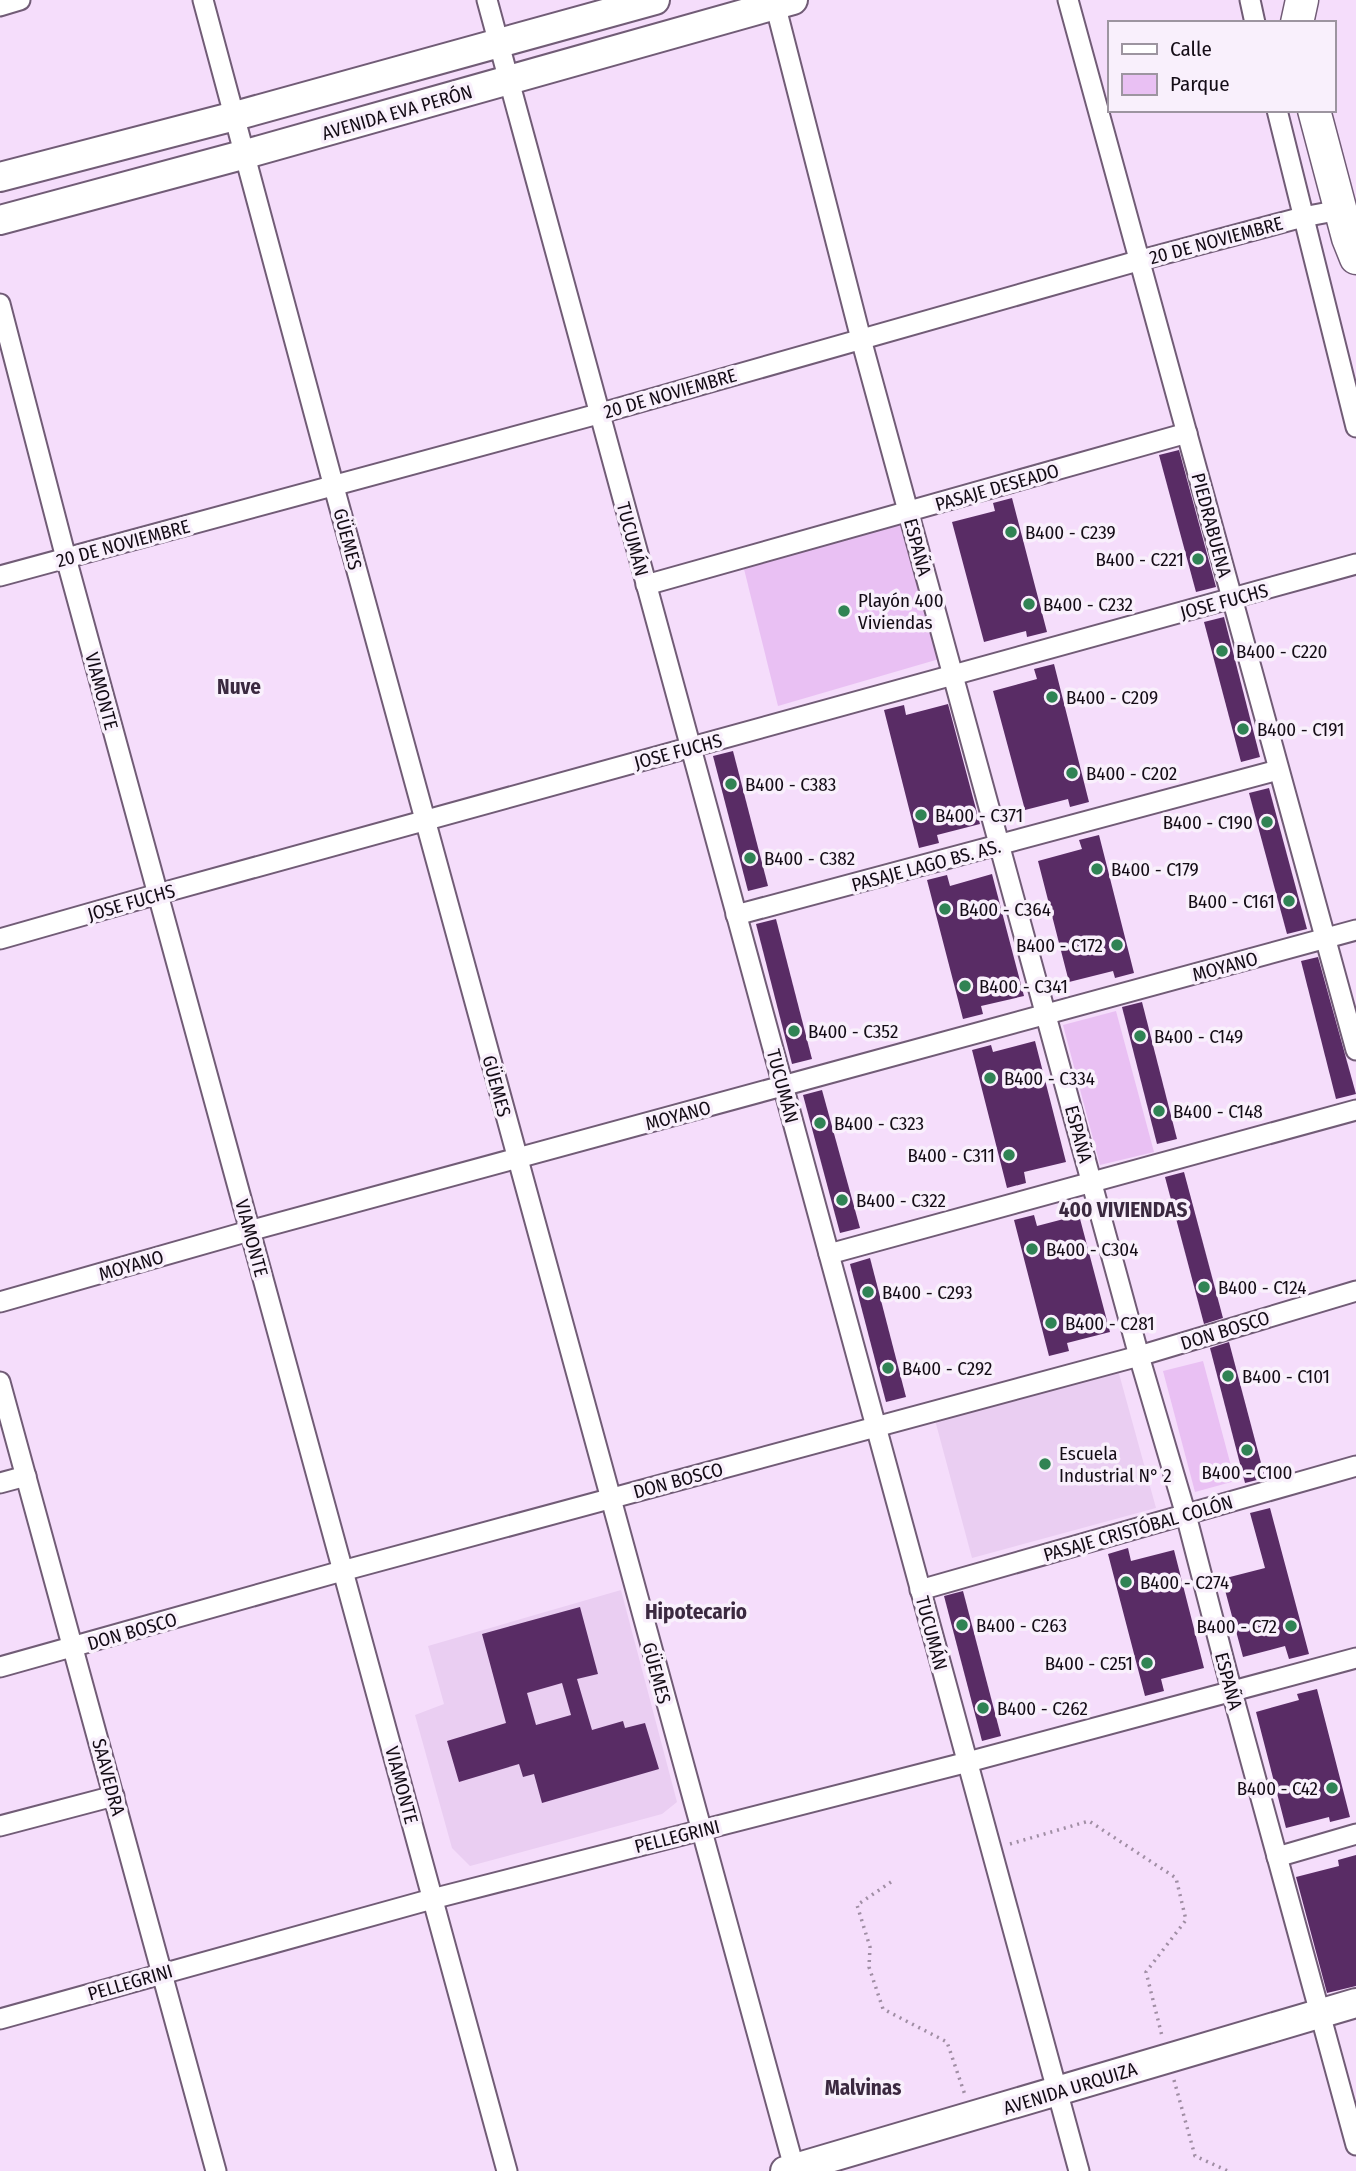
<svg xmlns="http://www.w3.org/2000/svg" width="1356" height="2171" font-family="'Fira Sans Condensed',sans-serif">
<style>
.built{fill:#eacef2}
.green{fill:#e9c0f3}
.building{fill:#592c65;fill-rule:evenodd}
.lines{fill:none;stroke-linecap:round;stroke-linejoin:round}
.street-casing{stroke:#715c76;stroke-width:23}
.secondary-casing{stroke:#715c76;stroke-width:32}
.primary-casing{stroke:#715c76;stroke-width:35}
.path{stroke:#a08ea4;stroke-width:3.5;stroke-dasharray:2 5;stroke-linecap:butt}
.street{stroke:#fff;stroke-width:19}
.secondary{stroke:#fff;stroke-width:28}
.primary{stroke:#fff;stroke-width:32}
.poi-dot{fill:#308354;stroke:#f9f0fc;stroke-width:2.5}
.labels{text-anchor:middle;stroke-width:7;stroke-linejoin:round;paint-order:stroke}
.street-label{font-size:19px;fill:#140c16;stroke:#f9f0fc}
.poi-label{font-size:19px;fill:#140c16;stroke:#f9f0fc;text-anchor:start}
.neighbourhood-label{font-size:21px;font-weight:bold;fill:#3b2940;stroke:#f9f0fc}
</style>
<rect width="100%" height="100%" fill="#f5ddfb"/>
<!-- built -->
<g class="built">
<polygon points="1118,1370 1156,1508 972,1558 935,1420"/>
<polygon points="621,1590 677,1802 662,1814 470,1866 452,1848 415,1715 444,1704 428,1646"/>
</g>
<!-- green -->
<g class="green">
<polygon points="896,522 906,525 946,657 778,706 743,565"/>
<polygon points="1116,1011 1154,1152 1100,1165 1063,1025"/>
<polygon points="1203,1361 1235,1481 1195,1492 1163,1371"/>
</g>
<!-- building -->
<g class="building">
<polygon points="1179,450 1216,587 1196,592 1159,455"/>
<polygon points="1012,498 1047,632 1027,637 1026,631 984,642 952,522 995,511 993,503"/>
<polygon points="1224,617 1260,757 1241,762 1204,622"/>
<polygon points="1054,664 1089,802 1070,807 1068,799 1025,810 993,691 1037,679 1034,669"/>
<polygon points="948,704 980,824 937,835 939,843 919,848 884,710 904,705 906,715"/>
<polygon points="733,751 768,886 748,891 713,756"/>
<polygon points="1269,788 1307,929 1287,934 1249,793"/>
<polygon points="1099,835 1134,973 1115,978 1113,971 1069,982 1038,861 1082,849 1079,840"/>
<polygon points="992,874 1024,996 981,1006 983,1014 963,1019 927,880 947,875 950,886"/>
<polygon points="776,919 812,1059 792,1064 756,924"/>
<polygon points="1318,957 1356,1094 1336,1099 1301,961"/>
<polygon points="1142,1002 1177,1139 1157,1144 1122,1007"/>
<polygon points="1035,1041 1066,1162 1024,1172 1026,1183 1007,1188 972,1050 991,1045 993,1052"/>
<polygon points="822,1090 860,1228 840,1233 803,1095"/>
<polygon points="1184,1172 1223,1318 1204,1324 1165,1177"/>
<polygon points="1034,1215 1037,1226 1079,1215 1110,1332 1067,1343 1069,1351 1049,1356 1014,1220"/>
<polygon points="870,1258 906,1397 886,1402 850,1264"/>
<polygon points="1229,1342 1265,1478 1245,1483 1210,1348"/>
<polygon points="1270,1508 1309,1654 1289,1659 1285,1646 1243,1657 1222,1579 1265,1568 1250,1513"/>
<polygon points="1128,1548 1131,1561 1174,1550 1204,1668 1161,1679 1164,1691 1145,1696 1108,1554"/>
<polygon points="963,1591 1001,1736 982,1741 944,1596"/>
<path d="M580,1607l18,67 -21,5 15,51 31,-9 2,7 20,-5 14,46 -117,34 -8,-29 -11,3 -4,-13 -60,18 -12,-41 59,-18 -24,-89zM562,1683l9,32 -35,10 -9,-32z"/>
<polygon points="1317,1689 1350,1817 1330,1822 1329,1817 1286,1828 1256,1712 1299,1700 1297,1694"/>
<polygon points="1356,1855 1356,1986 1327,1993 1296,1877 1339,1866 1338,1860"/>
</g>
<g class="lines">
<!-- street casing -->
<g class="street-casing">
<g id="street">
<polyline points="203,0 334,487 795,2171"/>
<polyline points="487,0 1079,2171"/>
<polyline points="774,0 861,339 1139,1356 1186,1515 1232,1692 1356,2145"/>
<polyline points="1068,0 1356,1050"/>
<polyline points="1250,0 1255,23"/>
<polyline points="0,6 20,0"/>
<polyline points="1277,110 1356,427"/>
<polyline points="0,304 66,558 507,2171"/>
<polyline points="0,576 598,414 1141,260 1303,217 1340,210"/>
<polyline points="646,585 1187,433"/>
<polyline points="736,915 1278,770"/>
<polyline points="0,939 158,894 1356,564"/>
<polyline points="829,1254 1356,1110"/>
<polyline points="0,1302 249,1231 1356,930"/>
<polyline points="0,1382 216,2171"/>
<polyline points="0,1483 26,1476"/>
<polyline points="920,1590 1356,1466"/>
<polyline points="0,1667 342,1571 1139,1356 1356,1291"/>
<polyline points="0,1826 114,1796"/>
<polyline points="1277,1857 1356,1834"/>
<polyline points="0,2019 432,1899 968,1762 1356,1658"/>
</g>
</g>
<!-- secondary casing -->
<g class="secondary-casing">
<g id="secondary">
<polyline points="0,177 235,116 655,0"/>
<polyline points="0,220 246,154 793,0"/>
<polyline points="785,2171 1356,2003"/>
</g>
</g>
<!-- primary casing -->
<g class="primary-casing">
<g id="primary">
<polyline points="1297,23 1302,0"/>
<polyline points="1314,110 1348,238 1356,258"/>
</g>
</g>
<!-- path -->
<g class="path">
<polyline points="1010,1844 1089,1821 1176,1878 1186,1920 1146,1972 1162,2036"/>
<polyline points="891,1882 857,1905 870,1947 869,1967 883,2009 947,2042 965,2095"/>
<polyline points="1174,2080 1195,2156 1228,2171"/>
</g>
<!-- street -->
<use href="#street" class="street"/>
<!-- secondary -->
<use href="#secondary" class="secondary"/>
<!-- primary -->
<use href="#primary" class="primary"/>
</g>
<!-- markers -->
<g class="poi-dot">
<circle cx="1011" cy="532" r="7"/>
<circle cx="1198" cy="559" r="7"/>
<circle cx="1029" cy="604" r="7"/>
<circle cx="844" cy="611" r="7"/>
<circle cx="1222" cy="651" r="7"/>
<circle cx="1052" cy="697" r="7"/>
<circle cx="1243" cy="729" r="7"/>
<circle cx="1072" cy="773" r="7"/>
<circle cx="731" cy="784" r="7"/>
<circle cx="921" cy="815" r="7"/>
<circle cx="1267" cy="822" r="7"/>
<circle cx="750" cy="858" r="7"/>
<circle cx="1097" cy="869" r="7"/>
<circle cx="1289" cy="901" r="7"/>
<circle cx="945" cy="909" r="7"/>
<circle cx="1117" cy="945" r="7"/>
<circle cx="965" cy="986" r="7"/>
<circle cx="794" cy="1031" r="7"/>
<circle cx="1140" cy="1036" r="7"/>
<circle cx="990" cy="1078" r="7"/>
<circle cx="1159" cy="1111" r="7"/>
<circle cx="820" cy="1123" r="7"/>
<circle cx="1009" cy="1155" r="7"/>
<circle cx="842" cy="1200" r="7"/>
<circle cx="1032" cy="1249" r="7"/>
<circle cx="1204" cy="1287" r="7"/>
<circle cx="868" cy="1292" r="7"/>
<circle cx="1051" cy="1323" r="7"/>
<circle cx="888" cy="1368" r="7"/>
<circle cx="1228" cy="1376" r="7"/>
<circle cx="1247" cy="1450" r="7"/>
<circle cx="1045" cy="1464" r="7"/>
<circle cx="1126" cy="1582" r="7"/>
<circle cx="962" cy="1625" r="7"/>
<circle cx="1291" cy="1626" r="7"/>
<circle cx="1147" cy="1663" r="7"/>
<circle cx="983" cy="1708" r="7"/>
<circle cx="1332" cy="1788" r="7"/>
</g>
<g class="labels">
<!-- street labels -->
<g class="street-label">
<text transform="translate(397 112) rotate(-16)" y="7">AVENIDA EVA PERÓN</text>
<text transform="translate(1216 240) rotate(-15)" y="7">20 DE NOVIEMBRE</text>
<text transform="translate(670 393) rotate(-16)" y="7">20 DE NOVIEMBRE</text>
<text transform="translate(997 487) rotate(-16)" y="7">PASAJE DESEADO</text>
<text transform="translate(1212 525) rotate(75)" y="7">PIEDRABUENA</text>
<text transform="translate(348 539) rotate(75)" y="7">GÜEMES</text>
<text transform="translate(633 539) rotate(75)" y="7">TUCUMÁN</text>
<text transform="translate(123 543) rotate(-15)" y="7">20 DE NOVIEMBRE</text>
<text transform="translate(918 547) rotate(75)" y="7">ESPAÑA</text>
<text transform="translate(1224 601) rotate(-15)" y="7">JOSE FUCHS</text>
<text transform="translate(102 691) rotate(75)" y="7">VIAMONTE</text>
<text transform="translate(678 751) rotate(-15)" y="7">JOSE FUCHS</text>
<text transform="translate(926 865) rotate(-15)" y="7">PASAJE LAGO BS. AS.</text>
<text transform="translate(131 902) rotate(-16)" y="7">JOSE FUCHS</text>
<text transform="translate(1225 966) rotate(-15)" y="7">MOYANO</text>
<text transform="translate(497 1086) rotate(75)" y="7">GÜEMES</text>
<text transform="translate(783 1086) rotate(75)" y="7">TUCUMÁN</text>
<text transform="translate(678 1115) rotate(-15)" y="7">MOYANO</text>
<text transform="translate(1079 1134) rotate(75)" y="7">ESPAÑA</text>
<text transform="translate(252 1238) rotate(75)" y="7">VIAMONTE</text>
<text transform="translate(131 1265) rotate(-16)" y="7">MOYANO</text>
<text transform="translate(1225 1330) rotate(-17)" y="7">DON BOSCO</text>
<text transform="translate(678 1480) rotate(-15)" y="7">DON BOSCO</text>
<text transform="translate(1138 1528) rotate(-16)" y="7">PASAJE CRISTÓBAL COLÓN</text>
<text transform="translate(132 1631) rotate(-16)" y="7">DON BOSCO</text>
<text transform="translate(932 1633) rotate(75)" y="7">TUCUMÁN</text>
<text transform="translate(657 1673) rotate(75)" y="7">GÜEMES</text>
<text transform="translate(1229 1681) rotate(75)" y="7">ESPAÑA</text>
<text transform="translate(109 1777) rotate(75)" y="7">SAAVEDRA</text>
<text transform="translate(402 1785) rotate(75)" y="7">VIAMONTE</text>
<text transform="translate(677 1836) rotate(-14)" y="7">PELLEGRINI</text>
<text transform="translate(130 1982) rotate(-16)" y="7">PELLEGRINI</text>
<text transform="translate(1070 2088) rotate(-17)" y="7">AVENIDA URQUIZA</text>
</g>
<!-- poi labels -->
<g class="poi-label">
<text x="1025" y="539">B400 - C239</text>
<text x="1184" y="566" text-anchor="end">B400 - C221</text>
<text x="858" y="607">Playón 400<tspan x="858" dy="22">Viviendas</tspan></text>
<text x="1043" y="611">B400 - C232</text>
<text x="1236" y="658">B400 - C220</text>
<text x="1066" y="704">B400 - C209</text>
<text x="1257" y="736">B400 - C191</text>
<text x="1086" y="780">B400 - C202</text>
<text x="745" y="791">B400 - C383</text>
<text x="935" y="822">B400 - C371</text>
<text x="1253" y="829" text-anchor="end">B400 - C190</text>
<text x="764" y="865">B400 - C382</text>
<text x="1111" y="876">B400 - C179</text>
<text x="1275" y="908" text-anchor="end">B400 - C161</text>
<text x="959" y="916">B400 - C364</text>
<text x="1103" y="952" text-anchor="end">B400 - C172</text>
<text x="979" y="993">B400 - C341</text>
<text x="808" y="1038">B400 - C352</text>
<text x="1154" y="1043">B400 - C149</text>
<text x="1004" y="1085">B400 - C334</text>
<text x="1173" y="1118">B400 - C148</text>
<text x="834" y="1130">B400 - C323</text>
<text x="995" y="1162" text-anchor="end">B400 - C311</text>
<text x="856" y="1207">B400 - C322</text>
<text x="1046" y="1256">B400 - C304</text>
<text x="1218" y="1294">B400 - C124</text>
<text x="882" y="1299">B400 - C293</text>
<text x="1065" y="1330">B400 - C281</text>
<text x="902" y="1375">B400 - C292</text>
<text x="1242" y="1383">B400 - C101</text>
<text x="1059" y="1460">Escuela<tspan x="1059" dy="22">Industrial N° 2</tspan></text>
<text x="1247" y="1479" text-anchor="middle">B400 - C100</text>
<text x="1140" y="1589">B400 - C274</text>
<text x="976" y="1632">B400 - C263</text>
<text x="1277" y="1633" text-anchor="end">B400 - C72</text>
<text x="1133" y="1670" text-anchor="end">B400 - C251</text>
<text x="997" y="1715">B400 - C262</text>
<text x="1318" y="1795" text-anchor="end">B400 - C42</text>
</g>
<!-- neighbourhood labels -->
<g class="neighbourhood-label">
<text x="239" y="694">Nuve</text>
<text x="1123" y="1217">400 VIVIENDAS</text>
<text x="696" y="1619">Hipotecario</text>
<text x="863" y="2095">Malvinas</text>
</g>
</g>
<!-- legend -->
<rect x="1108" y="21" width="228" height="91" fill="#f9f0fc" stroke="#9d95a0" stroke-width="2"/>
<rect x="1122" y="44" width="35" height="10" fill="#ffffff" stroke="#9d95a0" stroke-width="2"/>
<text x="1170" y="56" font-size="21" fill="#140c16">Calle</text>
<rect x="1122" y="74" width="35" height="21" fill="#e9c0f3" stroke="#9d95a0" stroke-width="2"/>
<text x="1170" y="91" font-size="21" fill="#140c16">Parque</text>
</svg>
